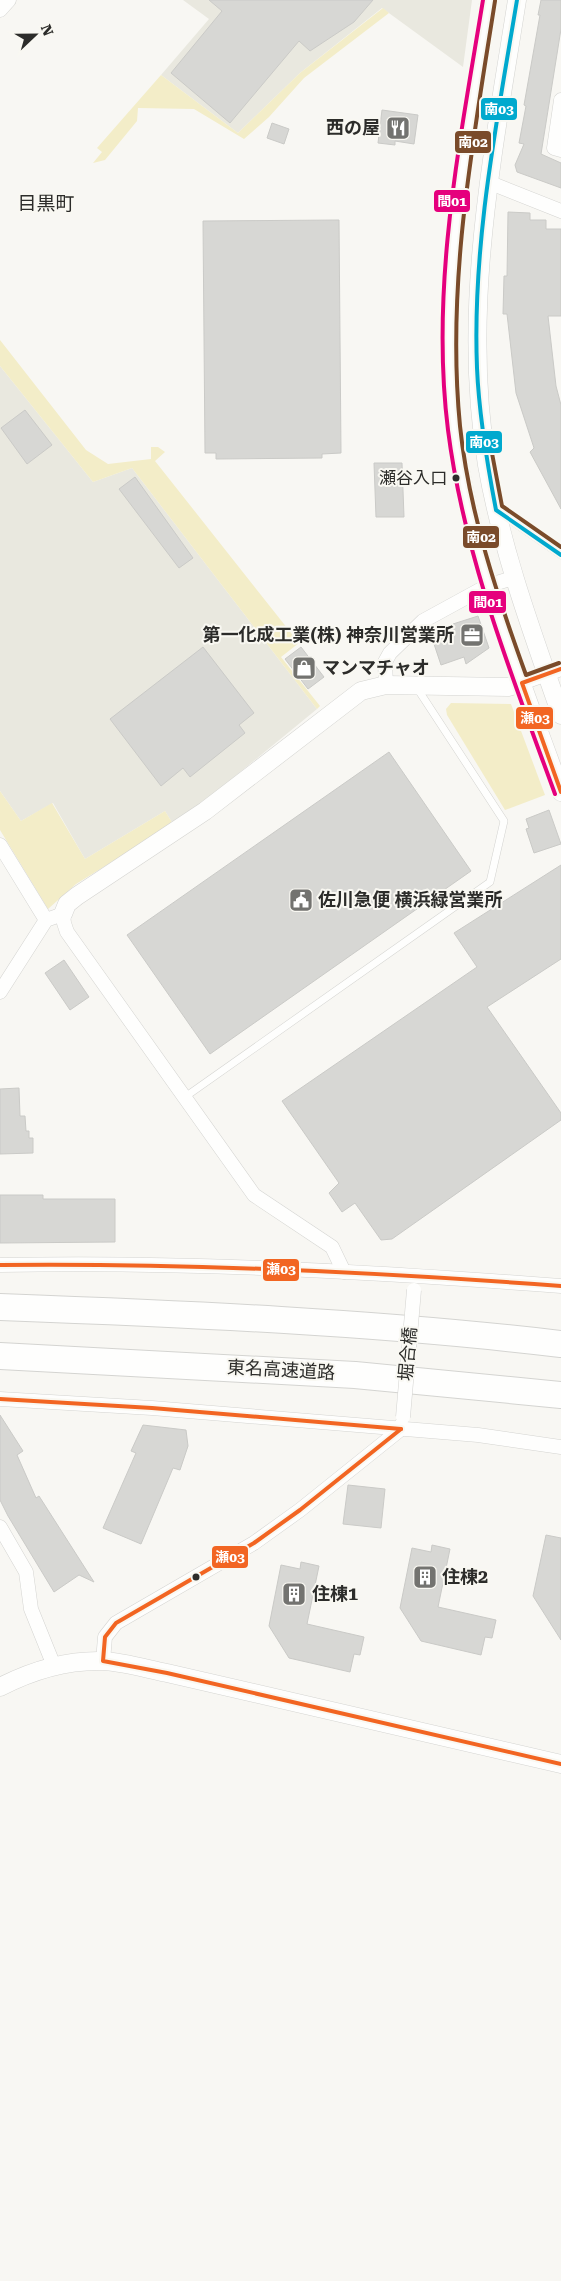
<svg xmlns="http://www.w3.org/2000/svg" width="561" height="2281" font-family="'Roboto Serif','Noto Sans JP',serif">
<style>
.built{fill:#e9e8df}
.green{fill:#f3edc8}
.building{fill:#d7d7d4;stroke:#cacac7}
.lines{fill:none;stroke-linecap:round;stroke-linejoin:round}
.service-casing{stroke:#d4d4d1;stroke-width:8}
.minor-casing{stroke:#d4d4d1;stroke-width:15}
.tertiary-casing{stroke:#d4d4d1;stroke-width:19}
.motorway-casing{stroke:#d4d4d1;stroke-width:28}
.service{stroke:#fefefd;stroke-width:7}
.minor{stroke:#fefefd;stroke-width:14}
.tertiary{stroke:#fefefd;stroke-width:18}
.motorway{stroke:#fefefd;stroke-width:26}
.minor-bridge-casing{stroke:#d4d4d1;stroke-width:15;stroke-linecap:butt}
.minor-bridge{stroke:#fefefd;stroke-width:14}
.bus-1-casing{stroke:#f9f8f2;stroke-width:8}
.bus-2-casing{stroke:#f9f8f2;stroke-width:8}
.bus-3-casing{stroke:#f9f8f2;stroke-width:8}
.bus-4-casing{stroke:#f9f8f2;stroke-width:8}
.bus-1{stroke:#f26522;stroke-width:4}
.bus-2{stroke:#e5007d;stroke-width:4}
.bus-3{stroke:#7a4b2a;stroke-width:4}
.bus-4{stroke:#00a9ce;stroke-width:4}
.bus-dot{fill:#2c2c2a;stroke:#f9f8f2;stroke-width:2}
.labels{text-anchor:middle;stroke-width:4;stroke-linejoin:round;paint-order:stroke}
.bus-label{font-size:17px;fill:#2c2c2a;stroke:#f9f8f2;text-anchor:end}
.poi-label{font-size:18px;font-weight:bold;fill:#2c2c2a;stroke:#f9f8f2;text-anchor:start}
.street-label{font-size:18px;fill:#2c2c2a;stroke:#f9f8f2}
.neighbourhood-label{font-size:19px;fill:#2c2c2a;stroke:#f9f8f2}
.line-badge{stroke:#f9f8f2;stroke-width:2}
.badge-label{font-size:14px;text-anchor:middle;font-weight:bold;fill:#fff}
</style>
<rect width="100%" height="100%" fill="#f8f7f3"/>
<!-- built -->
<g class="built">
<polygon points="183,0 472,0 463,67 382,8 300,73 238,133 161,75 209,19"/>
<polygon points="0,366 93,482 132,468 317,709 195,809 173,824 165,811 85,859 53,803 21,821 0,791"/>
</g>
<!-- green -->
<g class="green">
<polygon points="383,8 389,13 304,78 269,117 244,139 194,109 138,108 137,121 105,160 93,163 102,152 97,148 161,75 238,133 300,73"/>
<polygon points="0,340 86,450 108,464 151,459 151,447 158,447 165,452 155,461 299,643 281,657 320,706 317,709 132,468 93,482 0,366"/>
<polygon points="451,703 511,704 545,795 505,810 447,715 446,709"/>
<polygon points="0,791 21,821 52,803 85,859 165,811 173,824 76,884 48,909 0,830"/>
</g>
<!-- building -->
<g class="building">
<polygon points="209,0 373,0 354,22 310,51 299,41 230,123 171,73 222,11"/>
<polygon points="541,0 561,0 561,29 541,154 561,163 561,188 517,172 515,165 524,144 519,143 526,106 524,105 540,15 538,15"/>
<polygon points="382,110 418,115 414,144 395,141 395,145 378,143"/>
<polygon points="272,123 289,129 284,144 267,138"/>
<polygon points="508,212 530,213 530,220 546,220 546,229 561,229 561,316 548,316 556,386 561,405 561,509 530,452 534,448 516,393 507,314 503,314 504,276 507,276"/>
<polygon points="339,220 341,453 322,454 322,458 216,459 216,453 205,453 203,221"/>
<polygon points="25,410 52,445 27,464 1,428"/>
<polygon points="374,463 402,463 404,517 376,517"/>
<polygon points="135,477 193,558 179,568 119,489"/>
<polygon points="478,616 489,648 466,664 464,657 441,665 431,635 454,627 453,624"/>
<polygon points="203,647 254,713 239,725 245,733 190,777 183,768 161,786 110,719"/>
<polygon points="301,647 324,677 308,689 285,659"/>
<polygon points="389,752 471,871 210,1054 127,935"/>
<polygon points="549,810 561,844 534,853 526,829 529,828 526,819"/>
<polygon points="561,865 561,959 487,1007 561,1113 561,1120 392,1239 381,1240 355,1203 342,1212 329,1193 339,1183 282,1101 477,967 454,933"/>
<polygon points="64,960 89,997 70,1010 45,973"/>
<polygon points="19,1088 20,1116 25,1116 26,1131 29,1131 29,1138 33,1138 33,1153 0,1154 0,1089"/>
<polygon points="0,1195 43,1195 43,1199 115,1199 115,1242 0,1243"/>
<polygon points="0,1415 23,1451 17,1455 36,1498 39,1496 94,1582 79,1575 54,1592 8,1516 0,1500"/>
<polygon points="143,1425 186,1430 188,1446 180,1470 173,1468 141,1544 103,1528 136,1453 131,1451"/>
<polygon points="348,1485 385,1489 381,1528 343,1524"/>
<polygon points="546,1535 561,1538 561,1640 533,1596"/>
<polygon points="432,1545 450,1549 438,1607 496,1620 492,1638 485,1637 481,1655 421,1641 400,1608 412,1548 431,1552"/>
<polygon points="301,1562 319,1566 307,1624 364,1637 360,1655 354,1654 350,1672 289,1658 269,1626 281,1565 300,1569"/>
</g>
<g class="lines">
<!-- service casing -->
<g class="service-casing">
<g id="service">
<polyline points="500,513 561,555"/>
<polyline points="185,1097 490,882 504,821 417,688"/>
</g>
</g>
<!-- minor casing -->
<g class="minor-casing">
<g id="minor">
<polyline points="0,10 9,0"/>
<polyline points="561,100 554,148 561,150"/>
<polyline points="488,182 561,211"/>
<polyline points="522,683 561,669"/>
<polyline points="386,685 385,662 390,653 423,621 487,586 513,578"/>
<polyline points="0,845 46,920"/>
<polyline points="0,992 46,920 63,914 64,923 67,932 254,1195 332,1247 344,1272"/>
<path d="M0,1265c187,-4 375,7 561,21"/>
<polyline points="0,1399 152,1408 478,1435 561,1447"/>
<polyline points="0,1527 26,1572 31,1609 54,1666"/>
<polyline points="103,1661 105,1637 116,1623 254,1543 300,1510 401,1429 401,1425"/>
</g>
</g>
<!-- tertiary casing -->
<g class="tertiary-casing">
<g id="tertiary">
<path d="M489,0c-22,142 -52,285 -35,429 16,127 64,243 107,363"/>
<path d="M517,0c-24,154 -56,309 -30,465 15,86 45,167 74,250"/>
<polyline points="63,914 67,904 77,896 205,811 361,691 386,685 508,687 522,683"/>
<path d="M0,1687c31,-16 68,-27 103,-26 21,1 44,8 64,12l394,91"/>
</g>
</g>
<!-- motorway casing -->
<g class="motorway-casing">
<g id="motorway">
<path d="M0,1307c187,7 375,15 561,37"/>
<polyline points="0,1356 355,1375 561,1395"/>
</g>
</g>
<!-- service -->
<use href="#service" class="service"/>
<!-- minor -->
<use href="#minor" class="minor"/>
<!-- tertiary -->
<use href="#tertiary" class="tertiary"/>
<!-- motorway -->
<use href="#motorway" class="motorway"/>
<!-- minor-bridge casing -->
<g class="minor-bridge-casing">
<polyline id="minor-bridge" points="403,1417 414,1290"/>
</g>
<!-- minor-bridge -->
<use href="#minor-bridge" class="minor-bridge"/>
<!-- bus-1 casing -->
<g class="bus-1-casing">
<g id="bus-1">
<polyline points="561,669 522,683 561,792"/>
<path d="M0,1265c187,-2 374,7 561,21"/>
<polyline points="0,1399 152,1408 401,1429"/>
<polyline points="401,1429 300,1510 254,1543 116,1623 105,1637 103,1661 167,1673 561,1764"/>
</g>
</g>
<!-- bus-2 casing -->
<g class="bus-2-casing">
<path id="bus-2" d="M483,0c-23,141 -53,287 -35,430 16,126 64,246 107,364"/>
</g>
<!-- bus-3 casing -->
<g class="bus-3-casing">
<g id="bus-3">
<path d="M495,1c-22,141 -49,282 -35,425 9,86 37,169 66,249l33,-12"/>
<polyline points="491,448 502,506 561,547"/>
</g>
</g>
<!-- bus-4 casing -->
<g class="bus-4-casing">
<path id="bus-4" d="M517,0c-20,121 -45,244 -40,368 2,48 10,95 19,142l65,45"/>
</g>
<!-- bus-1 -->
<use href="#bus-1" class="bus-1"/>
<!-- bus-2 -->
<use href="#bus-2" class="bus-2"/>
<!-- bus-3 -->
<use href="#bus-3" class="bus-3"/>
<!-- bus-4 -->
<use href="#bus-4" class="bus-4"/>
</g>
<!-- icons -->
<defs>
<g id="restaurant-square" transform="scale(1.25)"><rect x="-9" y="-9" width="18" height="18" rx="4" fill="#737370" stroke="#f9f8f2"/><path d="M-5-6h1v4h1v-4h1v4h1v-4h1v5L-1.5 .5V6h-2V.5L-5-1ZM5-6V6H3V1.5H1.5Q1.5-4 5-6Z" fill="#fff"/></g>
<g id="office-square" transform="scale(1.25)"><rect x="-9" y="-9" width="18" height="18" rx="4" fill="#737370" stroke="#f9f8f2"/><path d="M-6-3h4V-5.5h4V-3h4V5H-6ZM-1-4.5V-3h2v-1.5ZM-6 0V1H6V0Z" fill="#fff"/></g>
<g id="shop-square" transform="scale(1.25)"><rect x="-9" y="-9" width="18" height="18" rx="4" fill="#737370" stroke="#f9f8f2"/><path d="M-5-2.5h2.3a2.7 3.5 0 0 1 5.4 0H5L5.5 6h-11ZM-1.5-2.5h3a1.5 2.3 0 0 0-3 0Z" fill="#fff"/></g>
<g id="civic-square" transform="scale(1.25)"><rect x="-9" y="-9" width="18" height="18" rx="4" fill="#737370" stroke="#f9f8f2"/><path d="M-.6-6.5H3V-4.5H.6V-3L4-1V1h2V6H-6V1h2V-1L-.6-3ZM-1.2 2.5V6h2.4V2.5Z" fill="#fff"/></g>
<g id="building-square" transform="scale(1.25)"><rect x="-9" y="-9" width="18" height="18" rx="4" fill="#737370" stroke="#f9f8f2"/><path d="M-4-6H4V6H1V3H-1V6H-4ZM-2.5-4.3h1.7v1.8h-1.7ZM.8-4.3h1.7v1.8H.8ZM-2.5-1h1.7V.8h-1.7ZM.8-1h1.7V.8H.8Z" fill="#fff"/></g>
</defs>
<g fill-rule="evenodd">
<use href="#restaurant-square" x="398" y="128"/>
<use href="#office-square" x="472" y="635"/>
<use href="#shop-square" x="304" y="668"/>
<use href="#civic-square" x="301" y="900"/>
<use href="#building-square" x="425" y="1577"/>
<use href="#building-square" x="294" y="1594"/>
</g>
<!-- markers -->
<g class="bus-dot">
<circle cx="456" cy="478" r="4.5"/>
<circle cx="196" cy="1577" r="4.5"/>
</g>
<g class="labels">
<!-- bus labels -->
<g class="bus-label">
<text x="447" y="484">瀬谷入口</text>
</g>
<!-- poi labels -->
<g class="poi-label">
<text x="380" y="134" text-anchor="end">西の屋</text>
<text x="454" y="641" text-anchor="end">第一化成工業(株) 神奈川営業所</text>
<text x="322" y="674">マンマチャオ</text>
<text x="318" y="906">佐川急便 横浜緑営業所</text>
<text x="442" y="1583">住棟2</text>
<text x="312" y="1600">住棟1</text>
</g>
<!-- street labels -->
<g class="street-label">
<text transform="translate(408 1354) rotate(-85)" y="6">堀合橋</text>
<text transform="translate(281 1370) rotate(3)" y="6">東名高速道路</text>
</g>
<!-- neighbourhood labels -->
<g class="neighbourhood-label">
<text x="46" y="210">目黒町</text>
</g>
</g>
<g class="line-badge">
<rect x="480" y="97" width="38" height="24" rx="5" fill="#00a9ce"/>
<rect x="454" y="130" width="38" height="24" rx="5" fill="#7a4b2a"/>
<rect x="433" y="189" width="38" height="24" rx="5" fill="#e5007d"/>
<rect x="465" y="430" width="38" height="24" rx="5" fill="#00a9ce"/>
<rect x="462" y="525" width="38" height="24" rx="5" fill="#7a4b2a"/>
<rect x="468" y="590" width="39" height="24" rx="5" fill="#e5007d"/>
<rect x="515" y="706" width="39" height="24" rx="5" fill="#f26522"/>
<rect x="262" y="1258" width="38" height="24" rx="5" fill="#f26522"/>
<rect x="211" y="1545" width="38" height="24" rx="5" fill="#f26522"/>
</g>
<g class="badge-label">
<text x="499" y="114">南03</text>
<text x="473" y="147">南02</text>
<text x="452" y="206">間01</text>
<text x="484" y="447">南03</text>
<text x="481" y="542">南02</text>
<text x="488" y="607">間01</text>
<text x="535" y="723">瀬03</text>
<text x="281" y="1274">瀬03</text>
<text x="230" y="1562">瀬03</text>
</g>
<!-- north arrow -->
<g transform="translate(35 35) rotate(68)" stroke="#f9f8f2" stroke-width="4" paint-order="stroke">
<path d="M0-4L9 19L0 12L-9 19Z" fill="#2c2c2a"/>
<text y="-8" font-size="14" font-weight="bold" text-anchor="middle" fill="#2c2c2a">N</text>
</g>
</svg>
